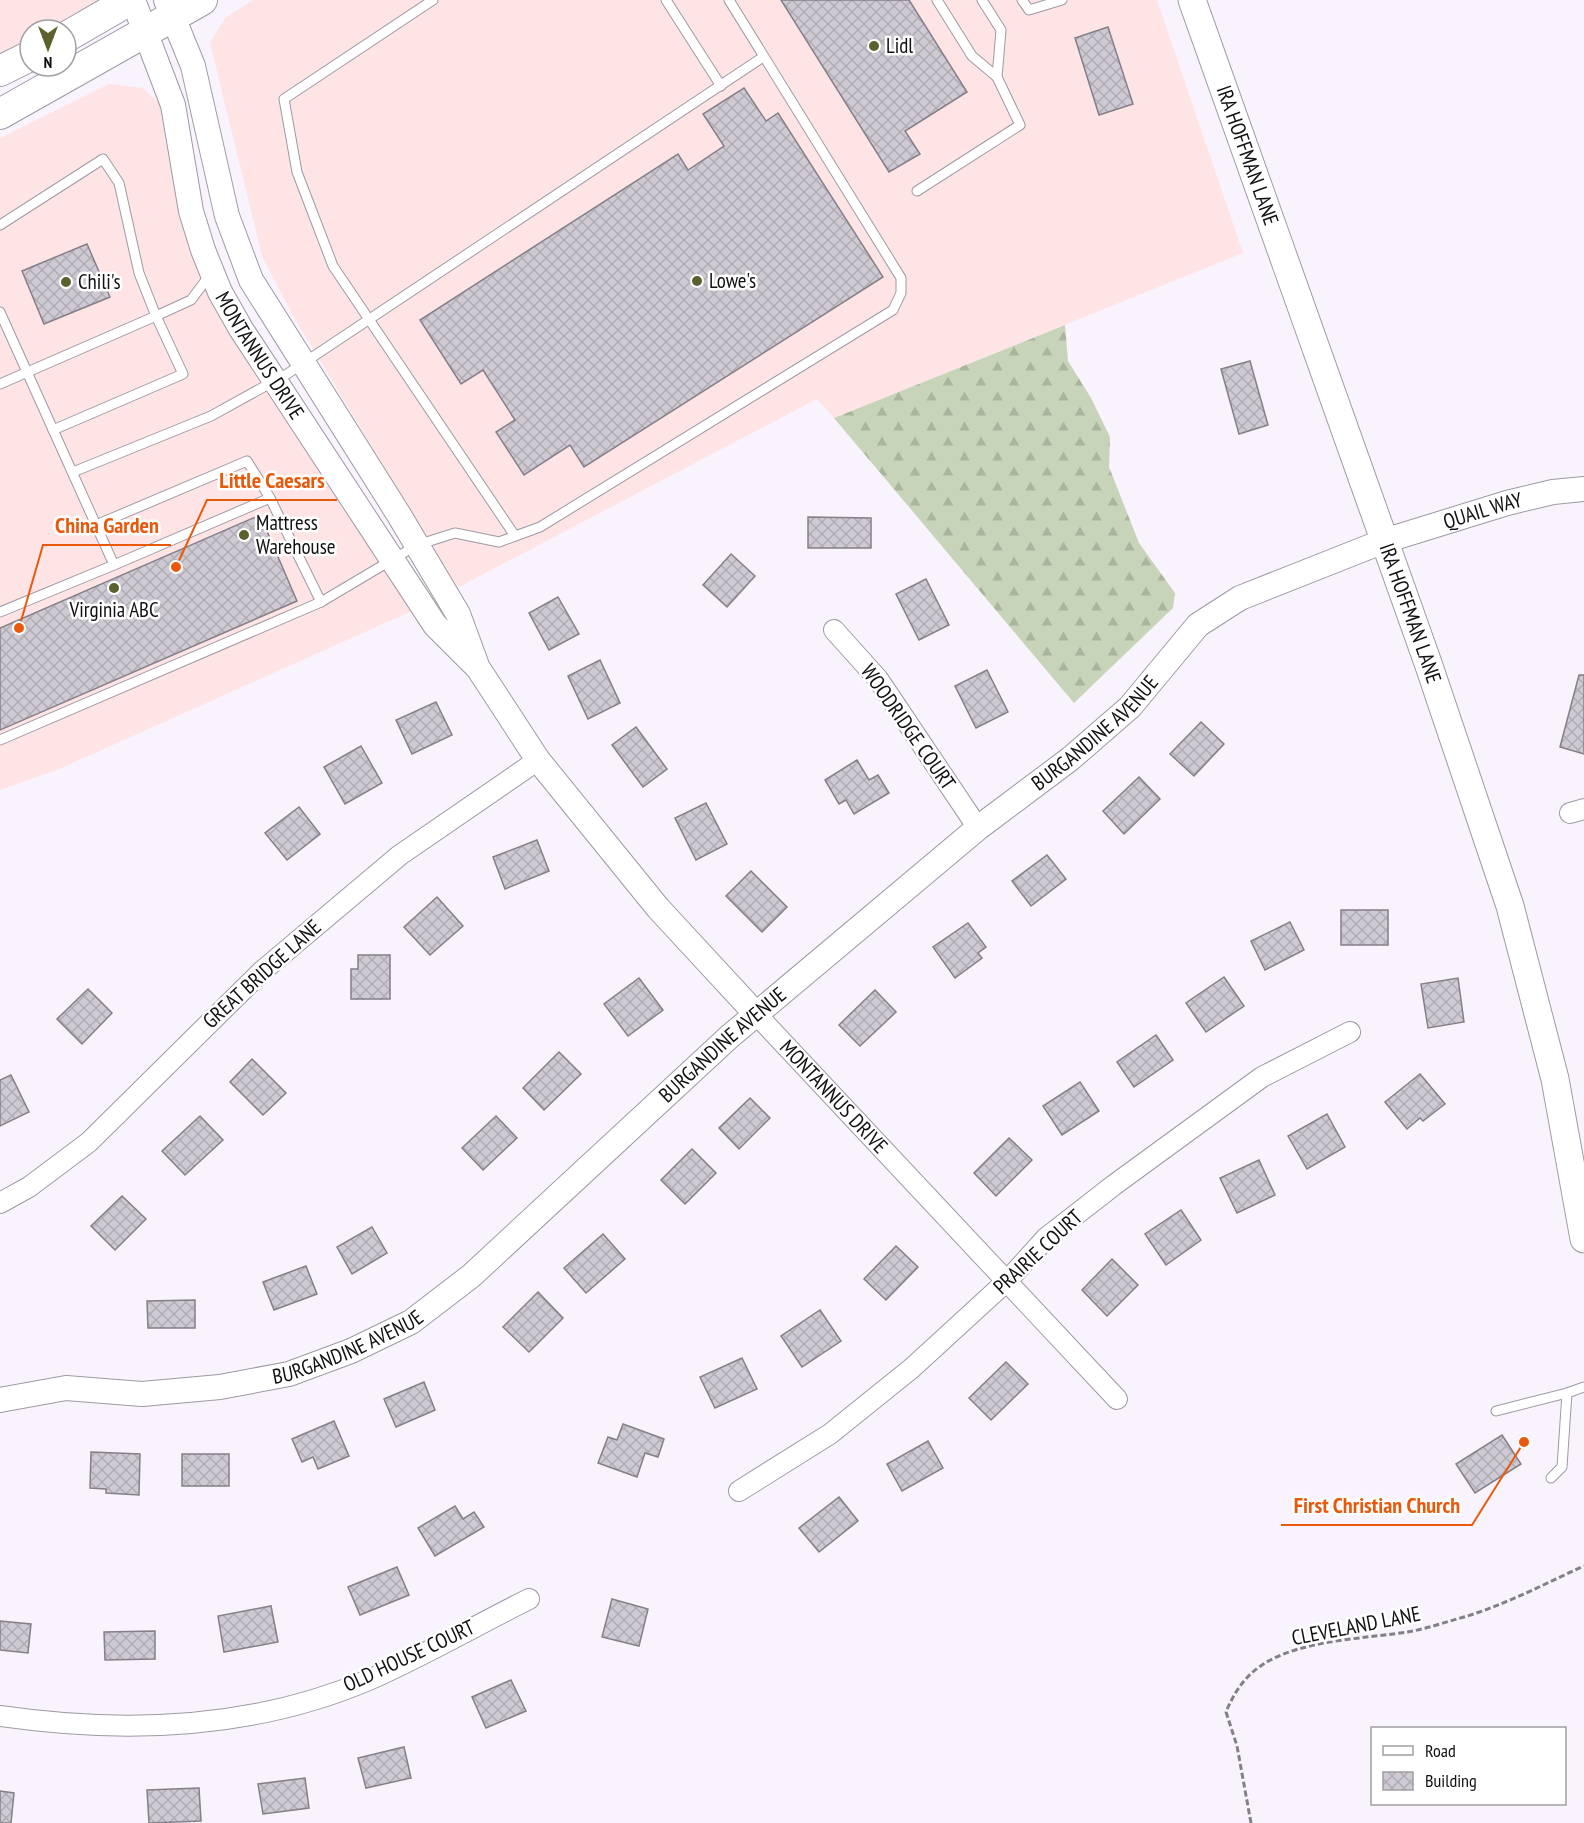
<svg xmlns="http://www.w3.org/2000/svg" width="1584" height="1823" font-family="'PT Sans Narrow',sans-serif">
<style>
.commercial{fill:#ffe4e6}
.forest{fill:url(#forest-firs)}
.building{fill:url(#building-cross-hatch);stroke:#847f88;stroke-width:1.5}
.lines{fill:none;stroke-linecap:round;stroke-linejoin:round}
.service-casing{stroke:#9e99a3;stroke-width:11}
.minor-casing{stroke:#9e99a3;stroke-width:22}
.tertiary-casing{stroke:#9e99a3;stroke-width:26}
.secondary-casing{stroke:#9e99a3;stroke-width:29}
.primary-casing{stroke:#9e99a3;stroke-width:32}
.path{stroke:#838086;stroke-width:3;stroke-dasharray:6 3;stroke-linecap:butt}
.service{stroke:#fff;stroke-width:9}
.minor{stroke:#fff;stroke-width:20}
.tertiary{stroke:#fff;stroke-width:24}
.secondary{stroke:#fff;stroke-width:27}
.primary{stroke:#fff;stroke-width:30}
.poi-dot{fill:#5b602e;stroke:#fff;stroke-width:2}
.labels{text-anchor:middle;stroke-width:5;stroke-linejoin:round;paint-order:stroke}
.poi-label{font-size:21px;fill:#121013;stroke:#fff;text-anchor:start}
.street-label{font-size:21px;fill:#121013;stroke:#fff}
.leader{fill:none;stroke:#e8590c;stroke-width:2}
.callout-dot{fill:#e8590c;stroke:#fff;stroke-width:2}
.callout-label{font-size:22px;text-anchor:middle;font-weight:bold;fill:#e8590c;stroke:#fff;stroke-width:5;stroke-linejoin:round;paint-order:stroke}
</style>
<defs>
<pattern id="forest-firs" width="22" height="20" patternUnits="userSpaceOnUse" patternTransform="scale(1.5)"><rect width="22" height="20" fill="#c7d4b9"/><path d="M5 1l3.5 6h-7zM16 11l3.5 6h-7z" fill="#aab59e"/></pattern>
<pattern id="building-cross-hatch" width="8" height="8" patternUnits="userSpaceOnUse" patternTransform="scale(1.5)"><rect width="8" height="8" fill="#cec9d2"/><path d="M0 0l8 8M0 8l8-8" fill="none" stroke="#b0acb3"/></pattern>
</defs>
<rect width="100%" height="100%" fill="#f8f3fd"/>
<!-- commercial -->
<g class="commercial">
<polygon points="0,0 104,0 66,30 30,30 30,50 0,64"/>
<polygon points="253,0 1157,0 1243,253 834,418 817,399 457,588 293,316 262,256 210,43 225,18"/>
<polygon points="109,84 143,88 161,105 166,115 184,223 195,264 217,309 412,611 57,770 0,790 0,138"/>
</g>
<!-- forest -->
<polygon class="forest" points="1065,325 1068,361 1091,398 1110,437 1109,467 1139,543 1175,593 1173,608 1074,703 834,418"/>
<!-- building -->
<g class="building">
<polygon points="781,0 909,0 967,92 905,131 920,154 889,172"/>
<polygon points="1108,27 1133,104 1099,115 1075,38"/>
<polygon points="744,88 766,121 778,113 883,277 584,467 570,445 524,475 496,432 515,420 483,370 461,384 420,320 678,154 688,170 724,146 703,114"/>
<polygon points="87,244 110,297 44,324 22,271"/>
<polygon points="1250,361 1268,425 1239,434 1221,369"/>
<polygon points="260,515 297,601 0,730 0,628"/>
<polygon points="808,517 871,518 871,548 808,548"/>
<polygon points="731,554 755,576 727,607 703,585"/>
<polygon points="926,579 949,625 919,640 896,594"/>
<polygon points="558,597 579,634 549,650 529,613"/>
<polygon points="600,660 620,703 588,719 568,676"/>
<polygon points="987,670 1008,712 976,728 955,686"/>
<polygon points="1579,675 1584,675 1584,754 1560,747"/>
<polygon points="436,702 452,735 412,754 396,720"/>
<polygon points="1201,722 1224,744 1194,776 1170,754"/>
<polygon points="636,727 667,769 643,787 612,745"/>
<polygon points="361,746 382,783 345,804 324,767"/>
<polygon points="857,760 869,780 878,775 889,793 854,814 846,800 839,804 825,780"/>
<polygon points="1139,777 1160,799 1124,834 1103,811"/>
<polygon points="706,803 727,844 696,860 675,818"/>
<polygon points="299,807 320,834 287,860 265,833"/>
<polygon points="537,840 549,871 505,889 493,857"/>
<polygon points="1047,855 1066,879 1031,906 1012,881"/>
<polygon points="751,871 787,907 762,932 726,896"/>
<polygon points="437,897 463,926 430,955 404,927"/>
<rect x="1341" y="910" width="47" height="35"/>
<polygon points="1290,922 1304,950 1265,970 1251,941"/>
<polygon points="968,923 986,947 978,953 982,958 955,978 933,947"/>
<polygon points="358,955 390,955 390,999 351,999 351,969 358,969"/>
<polygon points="1224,977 1244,1006 1206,1032 1186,1003"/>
<polygon points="639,978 663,1010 628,1036 604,1004"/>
<polygon points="1458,978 1464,1022 1428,1028 1421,984"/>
<polygon points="88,989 112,1013 82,1044 57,1019"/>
<polygon points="875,990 896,1012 860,1046 839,1025"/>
<polygon points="1156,1035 1173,1060 1134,1087 1117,1062"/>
<polygon points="559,1052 581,1074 544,1110 523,1088"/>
<polygon points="252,1059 286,1093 263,1115 230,1082"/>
<polygon points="1420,1074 1445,1104 1423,1121 1420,1118 1407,1129 1385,1102"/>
<polygon points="11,1075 29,1112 0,1126 0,1080"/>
<polygon points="1080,1082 1099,1111 1062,1135 1043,1106"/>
<polygon points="750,1098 770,1118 739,1149 719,1128"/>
<polygon points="1327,1114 1345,1147 1307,1169 1288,1136"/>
<polygon points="200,1116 223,1140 185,1175 162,1151"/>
<polygon points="496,1116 517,1138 483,1170 462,1148"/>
<polygon points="1009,1138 1032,1160 996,1196 974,1173"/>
<polygon points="692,1149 716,1173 685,1204 661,1180"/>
<polygon points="1259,1160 1275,1195 1237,1213 1220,1178"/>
<polygon points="122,1196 146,1219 115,1250 91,1226"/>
<polygon points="1181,1210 1201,1240 1166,1265 1145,1234"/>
<polygon points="372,1227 387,1253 352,1274 337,1247"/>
<polygon points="603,1234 625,1259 586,1293 564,1268"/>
<polygon points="896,1246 918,1267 886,1300 864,1279"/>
<polygon points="1112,1259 1138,1285 1107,1316 1082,1290"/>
<polygon points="306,1266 317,1294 274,1310 263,1282"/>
<polygon points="538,1292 563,1318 529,1352 503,1327"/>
<polygon points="195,1300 195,1328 148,1328 147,1301"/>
<polygon points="820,1310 841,1341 802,1367 781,1336"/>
<polygon points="742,1358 757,1389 715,1408 700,1377"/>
<polygon points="1006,1362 1028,1384 991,1420 969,1398"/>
<polygon points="424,1382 435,1410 396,1427 384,1399"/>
<polygon points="334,1421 349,1456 318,1469 313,1457 302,1462 292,1439"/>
<polygon points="623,1424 664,1439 658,1457 645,1453 637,1477 598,1463 608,1437 617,1440"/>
<polygon points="1502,1435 1521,1464 1475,1493 1456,1464"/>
<polygon points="928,1441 943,1468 902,1491 887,1464"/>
<polygon points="91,1452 140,1454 139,1495 106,1493 106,1489 90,1488"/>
<rect x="182" y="1454" width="47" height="32"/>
<polygon points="839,1497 858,1521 819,1552 799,1528"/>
<polygon points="455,1506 463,1519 474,1512 484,1527 435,1556 418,1528"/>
<polygon points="397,1567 409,1595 360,1615 348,1587"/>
<polygon points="612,1599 648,1609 639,1646 602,1637"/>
<polygon points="271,1606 278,1642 224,1652 218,1616"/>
<polygon points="0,1621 31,1624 28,1653 0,1650"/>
<polygon points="155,1631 155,1659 105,1660 104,1632"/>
<polygon points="511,1680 526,1711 486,1728 472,1697"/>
<polygon points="404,1747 411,1778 366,1788 358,1758"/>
<polygon points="305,1778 309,1808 263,1814 258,1784"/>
<polygon points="199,1788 201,1821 149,1823 147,1790"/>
<polygon points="0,1791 14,1793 11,1823 0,1823"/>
</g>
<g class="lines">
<!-- service casing -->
<g class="service-casing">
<g id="service">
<polyline points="433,0 284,99 297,172 333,266 515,536"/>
<polyline points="666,0 721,86"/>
<polyline points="982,0 1001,30 997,77"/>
<polyline points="1022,0 1029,10 1062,0"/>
<polyline points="917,191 1020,125 997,77 972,56 937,0"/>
<polyline points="0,225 103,159 119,183 139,273 156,316 0,384"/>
<polyline points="0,312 114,565 270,498 321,602 417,545 455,533 499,542 540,527 893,310 901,293 901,278 729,0"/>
<polyline points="53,430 183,374 156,316 191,300 209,276"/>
<polyline points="73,472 211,416 287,374 763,57"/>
<polyline points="96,525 247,461 270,498"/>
<polyline points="0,612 114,565"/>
<polyline points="0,740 321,602"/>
<polyline points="1496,1411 1567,1393"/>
<polyline points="1551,1478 1562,1467 1567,1393 1584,1387"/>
</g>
</g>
<!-- minor casing -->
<g class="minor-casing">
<g id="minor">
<polyline points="834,630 878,679 978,828"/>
<polyline points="1570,813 1584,809"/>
<path id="s1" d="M757,1015l360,384"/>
<polyline points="0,1203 29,1187 89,1142 261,972 400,855 538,760"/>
<polyline points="739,1491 830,1434 912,1368 1008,1280 1046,1238 1114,1185 1262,1077 1350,1032"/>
<path d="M0,1716c124,18 255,13 371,-37 54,-24 106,-54 158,-80"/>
</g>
</g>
<!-- tertiary casing -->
<g class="tertiary-casing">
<g id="tertiary">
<path id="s2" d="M133,0l40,105 18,106 12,39 17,42 21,37 194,296 43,43 60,92 120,148 99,107"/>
<polyline points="166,0 193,66 227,216 251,280 399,515 458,614 476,663"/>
<path id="s3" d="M0,1400l66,-12 76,6 78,-7 69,-13 62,-23 60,-29 60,-46 258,-239 249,-209 92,-69 60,-52 68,-82 42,-27 144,-57 123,-38 46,-11 31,-3"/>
</g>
</g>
<!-- secondary casing -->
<g class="secondary-casing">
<g id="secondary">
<path id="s4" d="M1192,0l236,663 82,243 45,173 29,160"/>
</g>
</g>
<!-- primary casing -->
<g class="primary-casing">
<g id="primary">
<polyline points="66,37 130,0"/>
<polyline points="0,71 30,56"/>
<polyline points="0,114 202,0"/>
</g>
</g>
<!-- path -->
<path class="path" d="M1251,1823l-14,-77 -11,-34c8,-19 18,-35 36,-47 39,-26 105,-26 151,-34 15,-3 30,-8 44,-12 44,-12 85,-34 127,-53"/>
<!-- service -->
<use href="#service" class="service"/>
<!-- minor -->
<use href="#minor" class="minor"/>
<!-- tertiary -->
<use href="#tertiary" class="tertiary"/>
<!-- secondary -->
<use href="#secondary" class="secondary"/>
<!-- primary -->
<use href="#primary" class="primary"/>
</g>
<!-- markers -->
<g class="poi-dot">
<circle cx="874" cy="46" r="6"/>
<circle cx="697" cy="281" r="6"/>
<circle cx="66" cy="282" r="6"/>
<circle cx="244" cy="535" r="6"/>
<circle cx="114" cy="588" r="6"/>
</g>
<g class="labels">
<!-- poi labels -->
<g class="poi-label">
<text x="886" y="53">Lidl</text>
<text x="709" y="288">Lowe's</text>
<text x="78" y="289">Chili's</text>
<text x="256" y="530">Mattress<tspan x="256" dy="24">Warehouse</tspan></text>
<text x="114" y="617" text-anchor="middle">Virginia ABC</text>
</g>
<!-- street labels -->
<g class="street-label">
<text dy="7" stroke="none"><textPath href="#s4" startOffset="165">IRA HOFFMAN LANE</textPath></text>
<text dy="7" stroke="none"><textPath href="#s2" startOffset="381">MONTANNUS DRIVE</textPath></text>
<text dy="7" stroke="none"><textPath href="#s3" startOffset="1786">QUAIL WAY</textPath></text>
<text dy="7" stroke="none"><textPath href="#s4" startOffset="651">IRA HOFFMAN LANE</textPath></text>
<text transform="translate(908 727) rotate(55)" y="7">WOODRIDGE COURT</text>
<text dy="7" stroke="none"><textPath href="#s3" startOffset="1328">BURGANDINE AVENUE</textPath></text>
<text transform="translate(262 974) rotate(-42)" y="7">GREAT BRIDGE LANE</text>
<text dy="7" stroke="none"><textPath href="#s3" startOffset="842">BURGANDINE AVENUE</textPath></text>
<text dy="7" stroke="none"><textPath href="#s1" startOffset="112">MONTANNUS DRIVE</textPath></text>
<text transform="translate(1038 1252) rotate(-43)" y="7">PRAIRIE COURT</text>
<text dy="7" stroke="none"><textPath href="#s3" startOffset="356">BURGANDINE AVENUE</textPath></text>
<text transform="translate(1356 1626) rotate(-11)" y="7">CLEVELAND LANE</text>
<text transform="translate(409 1656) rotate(-25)" y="7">OLD HOUSE COURT</text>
</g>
</g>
<!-- callouts -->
<path class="leader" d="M176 567L207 500H337M19 628L43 545H171M1524 1442L1472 1525H1281"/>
<g class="callout-dot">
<circle cx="176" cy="567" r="6"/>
<circle cx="19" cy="628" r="6"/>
<circle cx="1524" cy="1442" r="6"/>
</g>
<g class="callout-label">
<text x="272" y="488">Little Caesars</text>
<text x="107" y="533">China Garden</text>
<text x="1377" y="1513">First Christian Church</text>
</g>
<!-- legend -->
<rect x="1371" y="1727" width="195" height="78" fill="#ffffff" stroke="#a09fa1" stroke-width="1.5"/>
<rect x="1383" y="1746" width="30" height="9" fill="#ffffff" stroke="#a09fa1" stroke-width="1.5"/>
<text x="1425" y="1757" font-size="18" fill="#121013">Road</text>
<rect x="1383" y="1772" width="30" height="18" fill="url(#building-cross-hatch)" stroke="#a09fa1" stroke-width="1.5"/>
<text x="1425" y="1787" font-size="18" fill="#121013">Building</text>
<!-- north arrow -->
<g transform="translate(48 48) rotate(180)"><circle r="28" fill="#ffffff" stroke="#a09fa1" stroke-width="1.5"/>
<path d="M0-4.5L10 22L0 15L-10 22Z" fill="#5b602e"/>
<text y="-9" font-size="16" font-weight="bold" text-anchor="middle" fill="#121013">N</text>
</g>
</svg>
